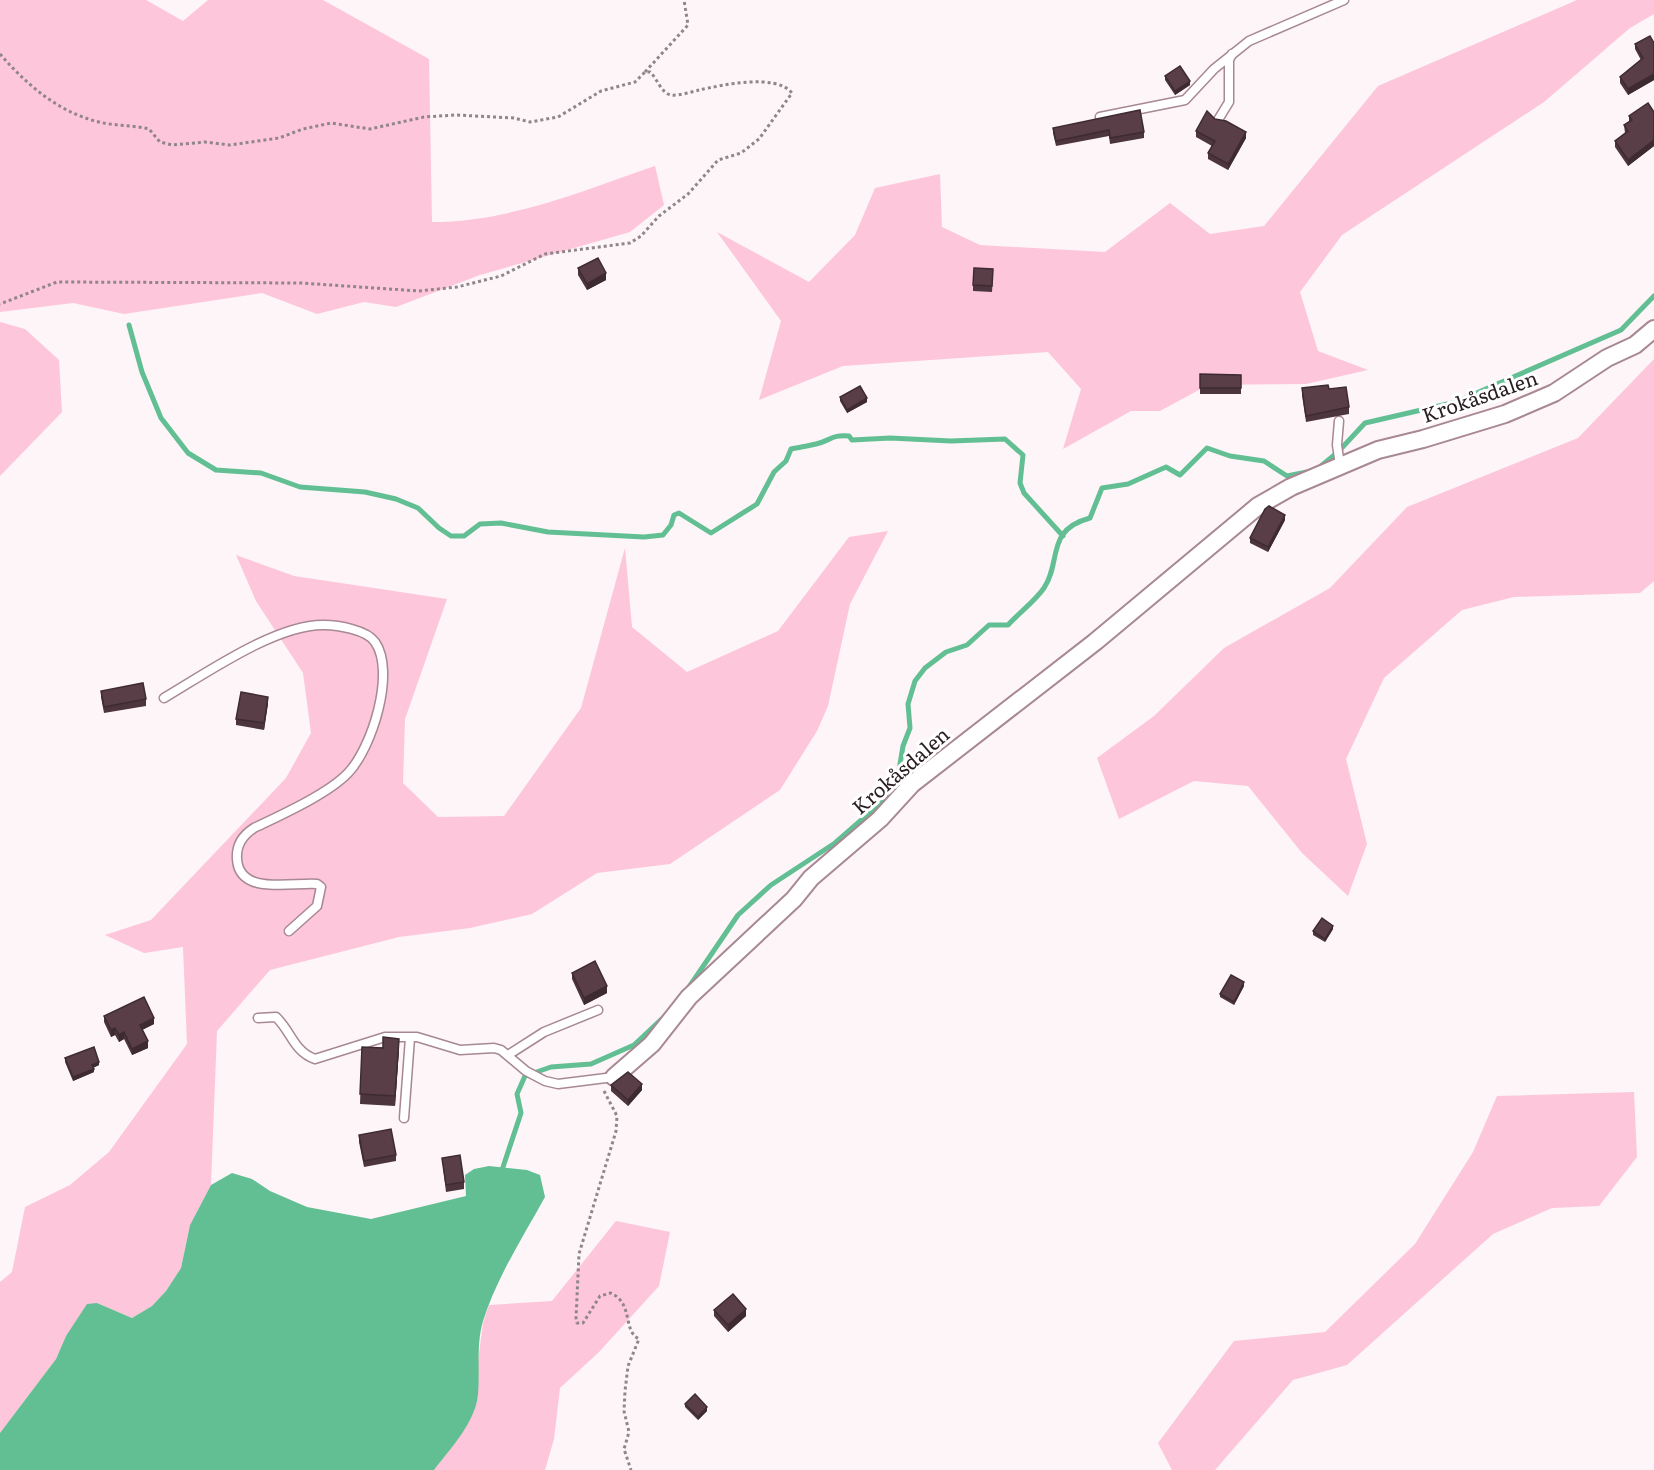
<svg xmlns="http://www.w3.org/2000/svg" width="1654" height="1470" font-family="Literata,serif">
<style>
.green{fill:#fdc6da}
.water{fill:#62bf93}
.lines{fill:none;stroke-linecap:round;stroke-linejoin:round}
.stream{stroke:#62bf93;stroke-width:5}
.service-casing{stroke:#a78893;stroke-width:11}
.minor-casing{stroke:#a78893;stroke-width:20}
.path{stroke:#90868a;stroke-width:3;stroke-dasharray:3 3;stroke-linecap:butt}
.service{stroke:#fff;stroke-width:8}
.minor{stroke:#fff;stroke-width:16}
.wall{fill:#4d353e}
.shaded-wall{fill:#3e2b32}
.building{fill:#593e48;stroke:#3e2b32;stroke-width:1.5}
.labels{text-anchor:middle;stroke-width:6;stroke-linejoin:round;paint-order:stroke}
.street-label{font-size:20px;fill:#281c21;stroke:#fff}
</style>
<rect width="100%" height="100%" fill="#fdf5f8"/>
<!-- green -->
<g class="green">
<path d="M0,0h146l37,21 25,-21h115l106,59 3,163c78,0 150,-31 223,-56l9,39 -34,27 -150,43 -84,32 -32,-5 -47,12 -55,-21 -138,21 -51,-11 -73,9z"/>
<polygon points="1577,0 1654,0 1654,14 1630,28 1544,102 1342,235 1300,292 1318,351 1368,370 1306,384 1208,385 1160,411 1131,411 1063,449 1081,389 1048,352 843,366 759,400 781,321 717,232 809,282 855,235 875,188 940,174 942,227 980,245 1105,252 1170,203 1210,234 1264,226 1378,86"/>
<polygon points="0,322 25,329 59,360 62,412 0,476"/>
<polygon points="1654,359 1654,581 1640,593 1514,597 1462,610 1384,678 1346,759 1367,844 1348,896 1302,853 1248,786 1194,781 1119,819 1097,758 1154,716 1224,648 1330,588 1407,507 1578,438"/>
<polygon points="888,531 850,604 828,706 817,731 780,790 670,864 597,873 532,914 470,928 399,937 270,970 217,1031 211,1185 190,1225 181,1268 166,1291 152,1306 132,1318 97,1303 66,1336 56,1359 0,1433 0,1282 12,1272 25,1207 70,1185 109,1152 187,1044 183,947 144,953 105,935 151,920 286,778 311,733 303,673 256,601 236,555 294,576 447,599 405,719 403,783 438,817 504,816 581,708 625,548 632,627 687,672 778,631 849,537"/>
<polygon points="1634,1092 1637,1157 1599,1206 1552,1208 1493,1234 1347,1365 1293,1380 1215,1470 1172,1470 1158,1443 1234,1341 1325,1332 1415,1244 1473,1152 1497,1096"/>
<polygon points="616,1221 670,1232 659,1286 599,1352 560,1388 554,1439 545,1470 434,1470 459,1437 478,1397 478,1361 483,1323 489,1305 552,1301"/>
</g>
<!-- water -->
<path class="water" d="M489,1166l38,4 13,5 5,22c-22,40 -48,80 -62,124 -7,24 -3,49 -5,74 -3,28 -28,54 -44,75h-434v-37l56,-74 10,-23 21,-32 10,-1 35,15 20,-12 14,-15 15,-23 9,-43 21,-40 21,-12 20,6 18,12 37,16 64,12 95,-23 -1,-21 9,-6z"/>
<g class="lines">
<!-- stream -->
<g class="stream">
<path d="M129,325l13,47 19,46 27,35 28,17 45,3 39,14 65,5 31,7 22,9 21,20 12,8h13l16,-12 21,-1 47,9 96,5 19,-2 8,-10 3,-10 5,-2 32,20 46,-29 17,-32 12,-11 5,-12c9,-2 17,-3 25,-5 14,-3 16,-10 33,-8l3,4 38,-2 61,3 54,-2 18,16 -3,28 4,10 39,43"/>
<polyline points="1321,466 1338,452 1365,423 1456,402 1621,330 1654,296"/>
<path d="M687,990l51,-75 33,-30 64,-42 47,-41 16,-26 5,-30 7,-18 -2,-24 7,-23 10,-13 21,-16 21,-7 22,-20h19c11,-12 27,-24 36,-37 18,-27 1,-58 46,-70l12,-30 26,-4 38,-17 14,8 27,-27 23,8 34,5 23,15 20,-4"/>
<polyline points="503,1167 521,1113 517,1094 525,1076 551,1067 591,1064 634,1045 666,1015"/>
</g>
<!-- service casing -->
<g class="service-casing">
<g id="service">
<polyline points="1100,117 1185,100 1214,69 1249,41 1344,0"/>
<polyline points="1218,120 1229,102 1229,60 1232,54"/>
<polyline points="1339,421 1337,445 1340,465"/>
<path d="M164,698c41,-24 112,-74 160,-73 14,0 43,5 51,17 21,30 -3,106 -27,131 -20,21 -67,42 -94,55 -11,7 -18,17 -17,31 2,37 55,23 80,25l4,3 -4,19 -28,25"/>
<path d="M258,1018l18,-1c15,14 18,35 39,42l70,-22h32l43,13 34,-2 7,2 25,21 19,10 13,3 56,-7"/>
<polyline points="508,1055 544,1032 598,1010"/>
<polyline points="404,1118 410,1038"/>
</g>
</g>
<!-- minor casing -->
<g class="minor-casing">
<polyline id="minor" points="614,1077 652,1044 689,997 794,899 811,878 880,819 912,784 1095,642 1258,506 1291,487 1378,450 1423,439 1505,414 1554,393 1607,358 1635,345 1654,329"/>
</g>
<!-- path -->
<g class="path">
<path d="M0,54c27,31 58,58 99,68 16,4 34,3 50,7l11,13 12,3 33,-3 25,3 49,-7 24,-9 28,-6 39,6 54,-12 32,-2 58,3 16,4 28,-5 43,-26 34,-9 10,-10h5c7,6 11,21 21,23 8,1 20,-3 28,-5 23,-5 77,-17 93,3l-33,46 -18,14 -23,7 -30,34 -29,22 -18,20 -11,7 -85,11 -44,22 -44,11 -38,4 -118,-8 -244,-1 -57,22"/>
<polyline points="645,72 688,25 684,0"/>
<path d="M604,1091l13,25 -1,15 -37,123 -3,64 1,5h6l17,-27 11,-3c23,11 11,37 28,46l-11,27 -3,25 -1,20 5,21 -5,17 7,21"/>
</g>
<!-- service -->
<use href="#service" class="service"/>
<!-- minor -->
<use href="#minor" class="minor"/>
</g>
<!-- wall -->
<g class="wall">
<polygon points="1654,43 1654,80 1628,95 1620,83 1620,77 1641,60 1635,49 1635,44"/>
<polygon points="1165,76 1190,85 1175,95 1165,80"/>
<polygon points="1654,112 1654,146 1628,166 1615,147 1615,141 1625,133 1624,125 1629,122 1629,116"/>
<polygon points="1215,119 1246,138 1228,170 1208,159 1208,153 1212,146 1196,137 1196,131"/>
<polygon points="1053,128 1144,132 1144,138 1110,144 1109,136 1056,146 1053,133"/>
<polygon points="578,268 606,280 587,290 578,275"/>
<polygon points="993,276 992,292 973,291 973,285"/>
<polygon points="1200,374 1241,375 1241,394 1200,394"/>
<polygon points="1302,388 1349,407 1349,414 1306,422 1302,395"/>
<polygon points="840,397 867,402 847,413 840,401"/>
<polygon points="1285,520 1268,552 1250,543 1250,538"/>
<polygon points="101,691 146,699 146,706 104,713 101,697"/>
<polygon points="268,703 264,730 236,725 236,719"/>
<polygon points="1333,929 1325,942 1313,935 1313,931"/>
<polygon points="572,973 607,993 584,1005 572,979"/>
<polygon points="1244,986 1234,1005 1220,997 1220,994"/>
<polygon points="104,1016 154,1024 142,1030 148,1048 132,1055 124,1039 119,1042 115,1035 111,1037 104,1022"/>
<polygon points="362,1047 399,1048 395,1106 360,1104"/>
<polygon points="65,1058 99,1065 93,1068 94,1072 73,1081 65,1062"/>
<polygon points="611,1085 642,1090 628,1106 611,1091"/>
<polygon points="359,1135 396,1155 396,1161 364,1167 359,1142"/>
<polygon points="442,1158 464,1182 464,1189 446,1192"/>
<polygon points="714,1310 746,1316 728,1332 714,1316"/>
<polygon points="685,1404 707,1411 698,1420 685,1407"/>
</g>
<!-- shaded-wall -->
<g class="shaded-wall">
<polygon points="1654,74 1654,80 1628,95 1628,89"/>
<polygon points="1190,81 1190,85 1175,95 1175,91"/>
<polygon points="1246,132 1246,138 1228,170 1228,164"/>
<polygon points="1654,140 1654,146 1628,166 1628,160"/>
<polygon points="606,273 606,280 587,290 587,284"/>
<polygon points="867,398 867,402 847,413 847,410"/>
<polygon points="1285,515 1285,520 1268,552 1268,547"/>
<polygon points="268,697 268,703 264,730 264,723"/>
<polygon points="1333,926 1333,929 1325,942 1325,939"/>
<polygon points="1244,982 1244,986 1234,1005 1234,1002"/>
<polygon points="607,986 607,993 584,1005 584,998"/>
<polygon points="154,1018 154,1024 140,1031 140,1025"/>
<polygon points="115,1028 115,1035 111,1037 111,1030"/>
<polygon points="124,1032 124,1039 119,1042 119,1035"/>
<polygon points="399,1039 399,1048 395,1106 395,1096"/>
<polygon points="148,1041 148,1048 132,1055 132,1049"/>
<polygon points="99,1062 99,1065 92,1068 92,1065"/>
<polygon points="94,1069 94,1072 73,1081 73,1077"/>
<polygon points="642,1084 642,1090 628,1106 628,1100"/>
<polygon points="746,1309 746,1316 728,1332 728,1325"/>
<polygon points="707,1407 707,1411 698,1420 698,1417"/>
</g>
<!-- building -->
<g class="building">
<polygon points="1650,36 1654,43 1654,74 1628,89 1620,77 1643,58 1635,44"/>
<polygon points="1180,66 1190,81 1175,91 1165,76"/>
<polygon points="1648,103 1654,112 1654,140 1628,160 1615,141 1628,131 1624,125 1632,120 1629,116"/>
<polygon points="1140,110 1144,132 1110,138 1109,130 1056,141 1053,128"/>
<polygon points="1207,111 1215,119 1226,121 1246,132 1228,164 1208,153 1215,141 1196,131"/>
<polygon points="598,258 606,273 587,284 578,268"/>
<polygon points="974,268 993,269 992,286 973,285"/>
<polygon points="1200,374 1241,375 1241,388 1200,388"/>
<polygon points="1328,385 1329,389 1346,387 1349,407 1306,416 1302,388"/>
<polygon points="860,386 867,398 847,410 840,397"/>
<polygon points="1269,506 1285,515 1268,547 1250,538 1265,509"/>
<polygon points="143,683 146,699 104,707 101,691"/>
<polygon points="241,692 268,697 264,723 236,719"/>
<polygon points="1322,918 1333,926 1325,939 1313,931"/>
<polygon points="595,961 607,986 584,998 572,973"/>
<polygon points="1231,975 1244,982 1234,1002 1220,994"/>
<polygon points="144,997 154,1018 140,1025 148,1041 132,1049 124,1032 119,1035 115,1028 111,1030 104,1016"/>
<polygon points="383,1037 399,1039 395,1096 360,1094 362,1047 383,1048"/>
<polygon points="94,1047 99,1062 92,1065 94,1069 73,1077 65,1058"/>
<polygon points="628,1072 642,1084 628,1100 611,1085"/>
<polygon points="391,1129 396,1155 364,1161 359,1135"/>
<polygon points="460,1155 464,1182 446,1185 442,1158"/>
<polygon points="733,1294 746,1309 728,1325 714,1310"/>
<polygon points="695,1394 707,1407 698,1417 685,1404"/>
</g>
<g class="labels">
<!-- street labels -->
<g class="street-label">
<text transform="translate(1480 397) rotate(-19)" y="7">Krokåsdalen</text>
<text transform="translate(901 771) rotate(-41)" y="7">Krokåsdalen</text>
</g>
</g>
</svg>
